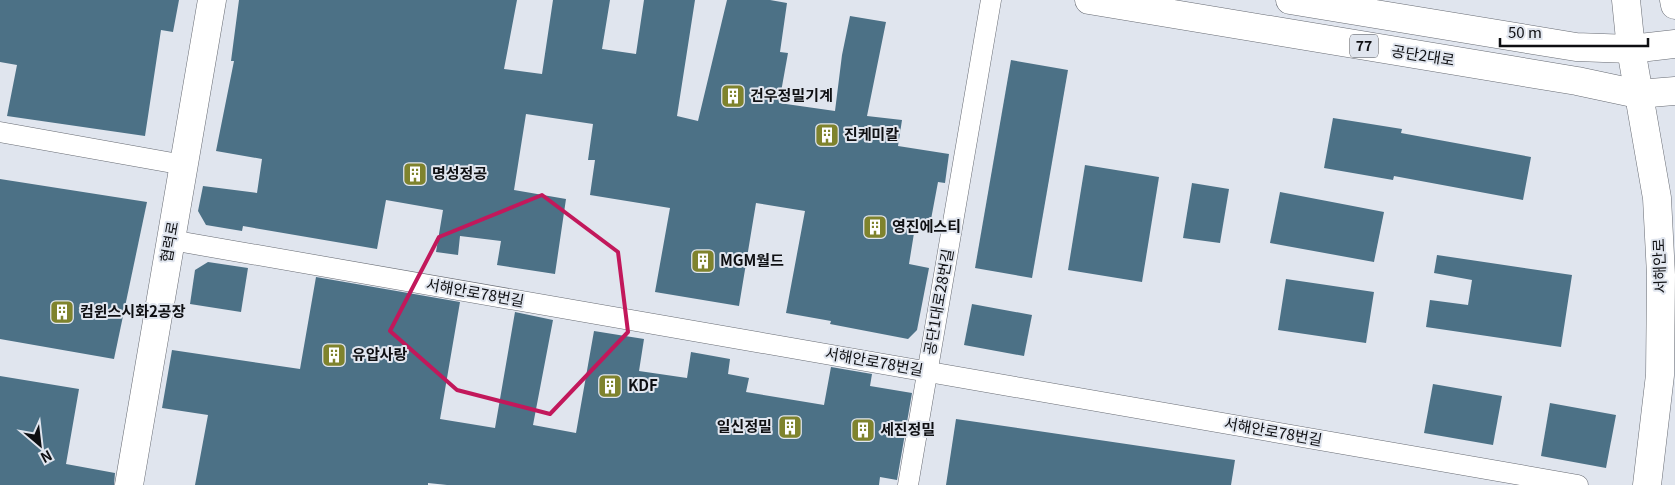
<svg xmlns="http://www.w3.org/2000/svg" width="1675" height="485" font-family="Georgia,'Noto Sans KR',serif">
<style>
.building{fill:#4c7186}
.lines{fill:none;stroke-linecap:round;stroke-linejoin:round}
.street-casing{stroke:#676b73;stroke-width:21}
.secondary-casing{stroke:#676b73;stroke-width:29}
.primary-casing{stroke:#676b73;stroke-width:29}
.street{stroke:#fff;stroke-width:20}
.secondary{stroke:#fff;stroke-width:28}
.primary{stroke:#fff;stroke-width:28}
.marked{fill:none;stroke:#c2185b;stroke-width:4;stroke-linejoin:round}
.labels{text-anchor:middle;stroke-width:4;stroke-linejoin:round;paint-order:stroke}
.shield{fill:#e0e5ee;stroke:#4d4f54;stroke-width:1}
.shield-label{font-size:14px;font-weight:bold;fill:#0e0f12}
.street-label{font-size:15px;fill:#0e0f12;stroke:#e0e5ee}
.poi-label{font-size:15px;font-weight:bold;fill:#0e0f12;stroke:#e0e5ee;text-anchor:start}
</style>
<rect width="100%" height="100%" fill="#e0e5ee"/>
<!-- building -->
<g class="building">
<polygon points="0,0 179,0 173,32 161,30 145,136 7,116 17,65 0,62"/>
<polygon points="239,0 517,0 504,69 542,74 553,0 610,0 602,49 636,54 644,0 695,0 677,116 698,121 727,0 770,0 787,3 780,52 788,53 779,103 835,111 842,55 850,16 886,22 867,116 902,120 898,146 949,154 945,183 938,182 929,230 915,227 909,264 929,268 917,330 908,339 830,324 831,321 786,313 805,211 756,203 739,306 655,292 670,208 590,195 595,160 588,160 593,124 526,114 514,190 566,199 555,274 497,265 501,241 460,236 458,255 436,252 443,210 386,200 377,249 243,226 242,231 206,225 198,211 203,186 257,193 262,159 216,151 234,61 231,61"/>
<polygon points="1011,60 1068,70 1032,278 975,268"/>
<polygon points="1333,118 1402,129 1401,133 1531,157 1523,200 1394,176 1393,180 1324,168"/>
<polygon points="1085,165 1159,177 1142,282 1068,270"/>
<polygon points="0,179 147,202 114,359 0,339"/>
<polygon points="1192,183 1229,189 1220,243 1183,238"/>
<polygon points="1280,192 1384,212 1374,262 1270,243"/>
<polygon points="1437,255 1572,275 1561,347 1426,327 1430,300 1468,305 1472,280 1434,273"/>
<polygon points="208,262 248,268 241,312 190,304 195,270"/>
<polygon points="316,277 460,302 440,419 495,428 515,312 553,320 533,425 576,433 594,331 644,339 639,371 687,378 691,352 730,359 728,374 749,378 746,392 824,405 831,367 872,374 870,386 912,393 897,480 880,477 879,485 447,485 428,483 428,485 195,485 208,415 162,408 172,350 300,369"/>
<polygon points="1286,279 1374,292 1366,343 1278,330"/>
<polygon points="972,304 1032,315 1024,356 964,345"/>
<polygon points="0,376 79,389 66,464 115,473 114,485 0,485"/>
<polygon points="1433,384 1502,396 1493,445 1424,433"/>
<polygon points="1550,403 1616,415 1606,468 1541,456"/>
<polygon points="956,419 1235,460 1231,485 946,485"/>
</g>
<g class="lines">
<!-- street casing -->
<g class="street-casing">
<g id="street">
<polyline points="0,132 184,165"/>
<polyline points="171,240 1578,485"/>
<polyline points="908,485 991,0"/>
</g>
</g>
<!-- secondary casing -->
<g class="secondary-casing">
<g id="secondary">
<polyline points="1626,0 1631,49"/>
<polyline points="1674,0 1675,5"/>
<polyline points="129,485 212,0"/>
</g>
</g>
<!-- primary casing -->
<g class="primary-casing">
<g id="primary">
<polyline points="1089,0 1577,81 1638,94 1675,91"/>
<polyline points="1290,0 1576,47 1631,49 1675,44"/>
<polyline points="1631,49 1657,198 1661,275 1660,375 1647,485"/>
</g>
</g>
<!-- street -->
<use href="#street" class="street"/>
<!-- secondary -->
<use href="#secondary" class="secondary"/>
<!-- primary -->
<use href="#primary" class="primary"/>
</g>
<!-- marked area -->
<path class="marked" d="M542,195l76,57 10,80 -78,82 -93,-24 -67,-59 49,-94z"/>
<!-- icons -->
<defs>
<g id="building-square" transform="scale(1.25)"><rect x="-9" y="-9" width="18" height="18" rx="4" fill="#7f832d" stroke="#e0e5ee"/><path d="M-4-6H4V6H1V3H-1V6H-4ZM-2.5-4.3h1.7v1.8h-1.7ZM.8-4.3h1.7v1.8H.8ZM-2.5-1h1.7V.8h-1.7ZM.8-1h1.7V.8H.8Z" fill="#fff"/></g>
</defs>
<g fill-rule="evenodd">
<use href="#building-square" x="733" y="96"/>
<use href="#building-square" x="827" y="135"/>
<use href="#building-square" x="415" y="174"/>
<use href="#building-square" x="875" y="227"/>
<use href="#building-square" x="703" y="261"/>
<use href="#building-square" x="62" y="312"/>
<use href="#building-square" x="334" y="355"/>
<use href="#building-square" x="610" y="386"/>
<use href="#building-square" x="790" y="427"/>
<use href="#building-square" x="863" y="430"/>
</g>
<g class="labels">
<!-- shield labels -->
<rect class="shield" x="1350" y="34.5" width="28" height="23" rx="4"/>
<g class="shield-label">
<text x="1364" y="51">77</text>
</g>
<!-- street labels -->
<g class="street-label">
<text transform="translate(1423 56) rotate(9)" y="5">공단2대로</text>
<text transform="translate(170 242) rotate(-80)" y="5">협력로</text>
<text transform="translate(1660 266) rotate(-92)" y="5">서해안로</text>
<text transform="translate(475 293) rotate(10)" y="5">서해안로78번길</text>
<text transform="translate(939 302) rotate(-80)" y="5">공단1대로28번길</text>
<text transform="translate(874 362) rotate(10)" y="5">서해안로78번길</text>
<text transform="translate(1273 432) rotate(10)" y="5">서해안로78번길</text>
</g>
<!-- poi labels -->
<g class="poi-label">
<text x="750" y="101">건우정밀기계</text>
<text x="844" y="140">진케미칼</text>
<text x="432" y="179">명성정공</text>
<text x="892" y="232">영진에스티</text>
<text x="720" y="266">MGM월드</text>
<text x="80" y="317">컴윈스시화2공장</text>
<text x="352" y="360">유압사랑</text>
<text x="628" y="391">KDF</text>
<text x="772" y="432" text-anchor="end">일신정밀</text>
<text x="880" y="435">세진정밀</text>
</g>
</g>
<!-- north arrow -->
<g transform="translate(40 445) rotate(152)" stroke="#e0e5ee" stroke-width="4" paint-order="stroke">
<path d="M0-4L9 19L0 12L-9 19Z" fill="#0e0f12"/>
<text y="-8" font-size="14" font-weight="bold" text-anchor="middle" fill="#0e0f12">N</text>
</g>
<!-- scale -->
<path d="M1500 38v8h148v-8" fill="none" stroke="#0e0f12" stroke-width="2.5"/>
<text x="1508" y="38" font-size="15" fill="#0e0f12" stroke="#e0e5ee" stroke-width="4" paint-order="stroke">50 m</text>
</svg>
